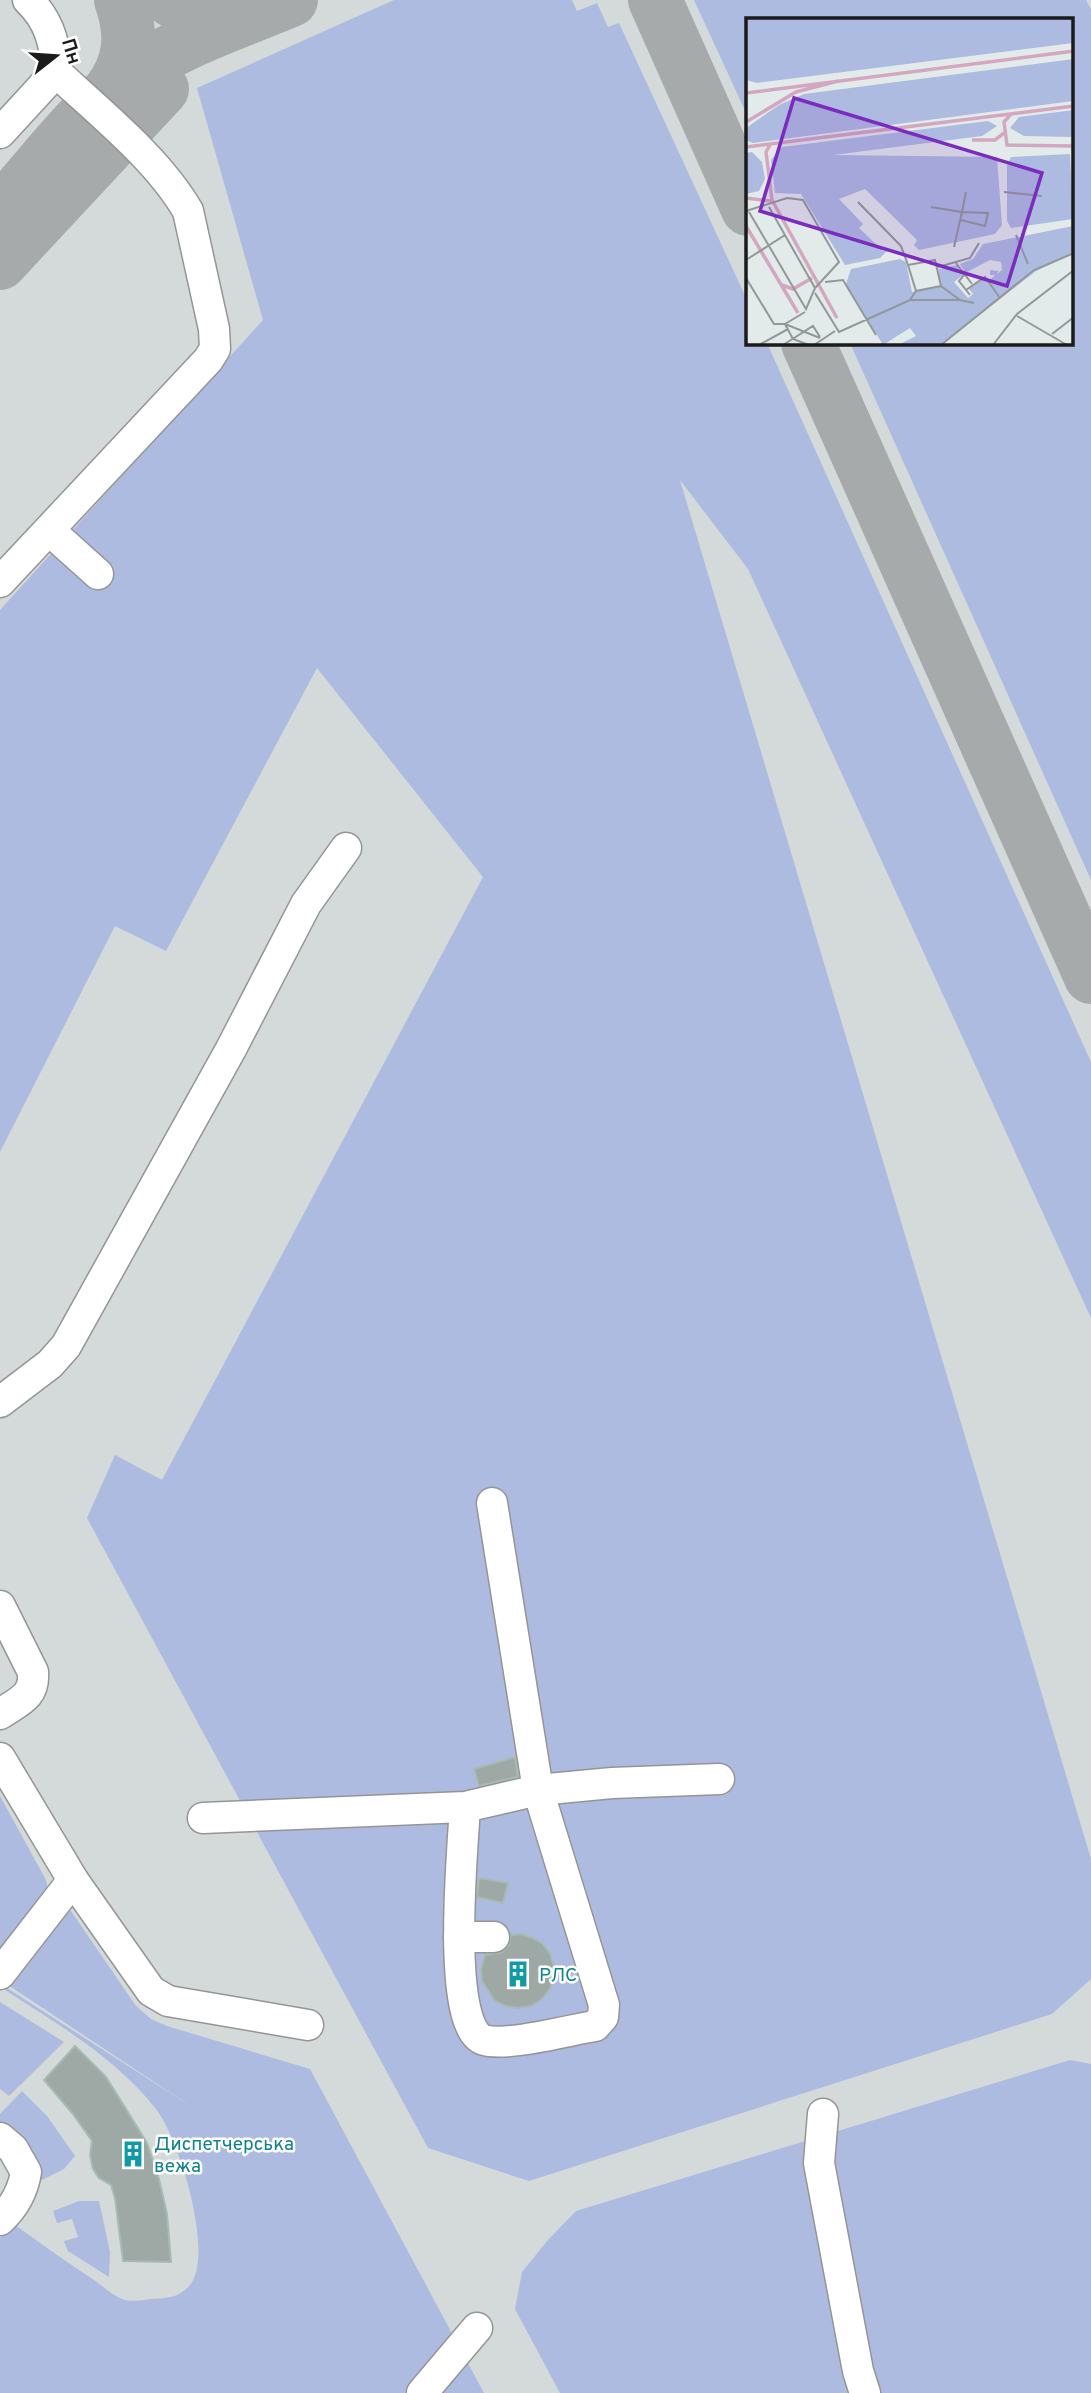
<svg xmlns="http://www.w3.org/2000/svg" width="1091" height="2393" font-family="Overpass,sans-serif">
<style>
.airport{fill:#d3dad9;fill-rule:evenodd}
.grass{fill:#adbbe0}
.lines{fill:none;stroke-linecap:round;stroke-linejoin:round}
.taxiway{stroke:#a6aaaa;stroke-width:54}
.building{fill:#9ea9a5;stroke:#a6bbb4;stroke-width:2}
.minor-casing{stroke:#959595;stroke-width:33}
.minor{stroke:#fff;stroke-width:30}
.labels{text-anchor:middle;stroke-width:5;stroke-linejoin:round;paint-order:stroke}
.culture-label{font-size:19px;fill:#0d838f;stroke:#fff;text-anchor:start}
.inset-river{fill:none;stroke:#d4a7c0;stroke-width:3.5}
.inset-road{fill:none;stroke:#929897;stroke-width:2}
.view{fill:#7b2cbf;fill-opacity:0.15;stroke:#7b2cbf;stroke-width:3.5}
.inset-edge{fill:none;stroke:#1b1b1b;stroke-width:3.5}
</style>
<rect width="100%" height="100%" fill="#e2ebea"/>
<!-- airport -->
<path class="airport" d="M0,0h1091v2393h-1091zM748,19h324v324h-324z"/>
<!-- grass -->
<g class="grass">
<polygon points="394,0 572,0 577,11 597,3 608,27 619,23 748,302 748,343 767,343 1091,1062 1091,1318 748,569 680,480 1091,1859 1091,1979 1052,2014 529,2181 428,2148 87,1518 115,1455 162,1480 483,877 317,668 166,951 115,926 0,1152 0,610 263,320 197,88"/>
<polygon points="694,0 1086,0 1091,9 1091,880 850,343 1072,343 1072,19 748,19 748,117"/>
<polygon points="0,1796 46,1880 48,1890 0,1965"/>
<path d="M60,1911h11l65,95 15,13 16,7 143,43 174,324h-484v-155l10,-11 5,-2c26,19 52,37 79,55 9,6 20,17 31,20 8,2 18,0 27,-1 15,-1 27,-1 38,-14 25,-31 -11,-147 -34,-176 -42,-53 -99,-85 -154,-121l2,-2 191,123 -190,-126z"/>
<polygon points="0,2002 64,2042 9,2096 0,2089"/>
<polygon points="1070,2060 1091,2064 1091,2393 560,2393 515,2309 522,2272 548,2240 576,2211"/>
<polygon points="22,2091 47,2116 75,2156 64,2169 38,2182 0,2127 0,2114"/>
<polygon points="79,2201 99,2201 110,2252 109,2277 68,2251 64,2241 78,2237 72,2219 57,2223 53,2211"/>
</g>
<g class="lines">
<!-- taxiway -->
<g class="taxiway">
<path d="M171,0c25,15 57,16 84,11"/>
<polyline points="655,0 748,209"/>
<path d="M109,92c22,-29 24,-58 12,-92"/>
<path d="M0,212c41,-45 78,-98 128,-135 48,-35 109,-54 163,-77"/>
<polyline points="0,263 162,89"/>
<polyline points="808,343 1091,977"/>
</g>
</g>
<!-- building -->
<g class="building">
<polygon points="515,1757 518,1777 479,1786 474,1769"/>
<polygon points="479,1878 508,1883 503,1903 477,1897"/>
<polygon points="521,1934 533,1938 543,1944 550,1954 554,1966 554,1979 549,1990 541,2000 531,2006 518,2008 506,2006 495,2001 482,1981 481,1969 485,1955 502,1952 509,1945 511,1935"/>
<polygon points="75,2046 106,2077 147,2143 159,2179 167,2214 171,2262 123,2261 115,2198 111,2185 99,2178 93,2169 90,2155 92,2141 73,2114 44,2080"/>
</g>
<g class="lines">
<!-- minor casing -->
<g class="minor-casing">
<g id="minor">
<path d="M0,133l56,-61c0,-28 -7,-52 -28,-72"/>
<polyline points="49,530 98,574"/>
<path d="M0,582l208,-222 7,-11 -1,-20 -26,-118c-30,-52 -88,-98 -132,-139"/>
<polyline points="0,1402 50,1364 66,1346 231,1049 306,904 346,848"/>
<polyline points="492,1503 538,1790 612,1783 719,1779"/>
<path d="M0,1606l33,66c2,25 -14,29 -33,42"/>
<polyline points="0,1758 73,1880 151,1991 168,2001 308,2025"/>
<path d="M203,1818l262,-11 73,-17 66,215 -1,12 -8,9c-26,4 -88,21 -111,14 -39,-12 -21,-195 -19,-233"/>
<polyline points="459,1937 494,1937"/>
<polyline points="0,1974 73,1880"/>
<polyline points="823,2114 819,2163 858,2371 865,2393"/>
<path d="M0,2138l13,11 13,23c-3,19 -12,35 -26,48"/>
<polyline points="422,2393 477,2328"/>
</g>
</g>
<!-- minor -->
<use href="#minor" class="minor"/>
</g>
<!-- icons -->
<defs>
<g id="building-bare" transform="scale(2.1)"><path d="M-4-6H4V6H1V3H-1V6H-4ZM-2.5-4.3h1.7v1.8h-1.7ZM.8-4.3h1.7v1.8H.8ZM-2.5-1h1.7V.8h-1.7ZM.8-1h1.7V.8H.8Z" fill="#0f9aa8" stroke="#fff" stroke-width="2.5" paint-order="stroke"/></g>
</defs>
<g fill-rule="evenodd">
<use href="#building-bare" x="518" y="1974"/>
<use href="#building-bare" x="133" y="2154"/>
</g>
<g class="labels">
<!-- culture labels -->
<g class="culture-label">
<text x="539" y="1981">РЛС</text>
<text x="154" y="2150">Диспетчерська<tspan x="154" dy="22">вежа</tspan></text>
</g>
</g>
<!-- overview -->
<g transform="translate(746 18)">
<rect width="327" height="327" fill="#e2ebea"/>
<path d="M0,0h327v25l-316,40 -11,-3zM328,41l-1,42 -320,42 -7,-3v-12l33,-23 25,-11zM328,92l-1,27 -49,-1 -14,-8 9,-11zM242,103l9,5 -15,10 -149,19 164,2 5,68 -7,9 -76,16 -5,-5 3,-5 -52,-51 -26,10 24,25 -4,4 24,23 5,-1 -8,8 -35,7 -44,-71 -26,-1 -4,-33 11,-13zM6,134l10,10 3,17 -6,12 -13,3v-41zM324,136l3,65 -62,9 -4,-7v-56l4,-8zM327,208v28l-37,17 -95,74h-43l18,-9 -6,-8 -27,17 -37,-61 5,-15 49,-10 6,3 6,30 29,-6 -3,-17 19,-4 6,10 -9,7 14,16 5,-4 -4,-5 13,-11 8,2 5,-5h-5v-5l9,1 -3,4 6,-5 -1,-8 -11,-2 -25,13 -5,-9 13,-5 10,-15z" fill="#adbbe0"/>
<path class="inset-river" d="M0,75l328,-42M265,96l-7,8 3,23 67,1M0,104l50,-30 42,-11M226,122h23l9,-7M24,127l-4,7 6,48 65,118M0,129l328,-41M0,180l25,3M0,208l52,87M36,267l11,4 19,-11"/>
<path class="inset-road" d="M258,174l38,4M112,184l43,44 7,19M23,189l46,81M185,189l31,5 4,-20M0,193l41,-13 16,2 36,62 -24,26 -9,21 -57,-97M270,217l12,29M208,229l8,-35 26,1 -3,13 -24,-6M0,242l39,-25M210,245l16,21M192,249l32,-9 9,-15M219,256l-6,7 11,14M0,260l28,46h11l35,14M79,264l18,-2 33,55M195,268l19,14 14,3M220,272l19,-13 15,21M69,275l24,39 71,-32h50M164,282l6,-9 25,-5 -6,-26 -27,5 8,26M59,294l-20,12 8,15 16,6M271,298l50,29M306,316l22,-17M13,327l29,-16M37,327l30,-19 7,11M68,327l21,-14M195,327l93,-75 40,-17M247,327l24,-31 57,-44"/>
<path class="view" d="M48,80l248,75 -35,113 -247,-75z"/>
<rect width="327" height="327" class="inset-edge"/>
</g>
<!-- north arrow -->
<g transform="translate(56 56) rotate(73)" stroke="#ffffff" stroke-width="5" paint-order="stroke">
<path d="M0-5L12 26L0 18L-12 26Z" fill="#1b1b1b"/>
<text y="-10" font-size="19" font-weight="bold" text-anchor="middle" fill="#1b1b1b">Пн</text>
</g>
</svg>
